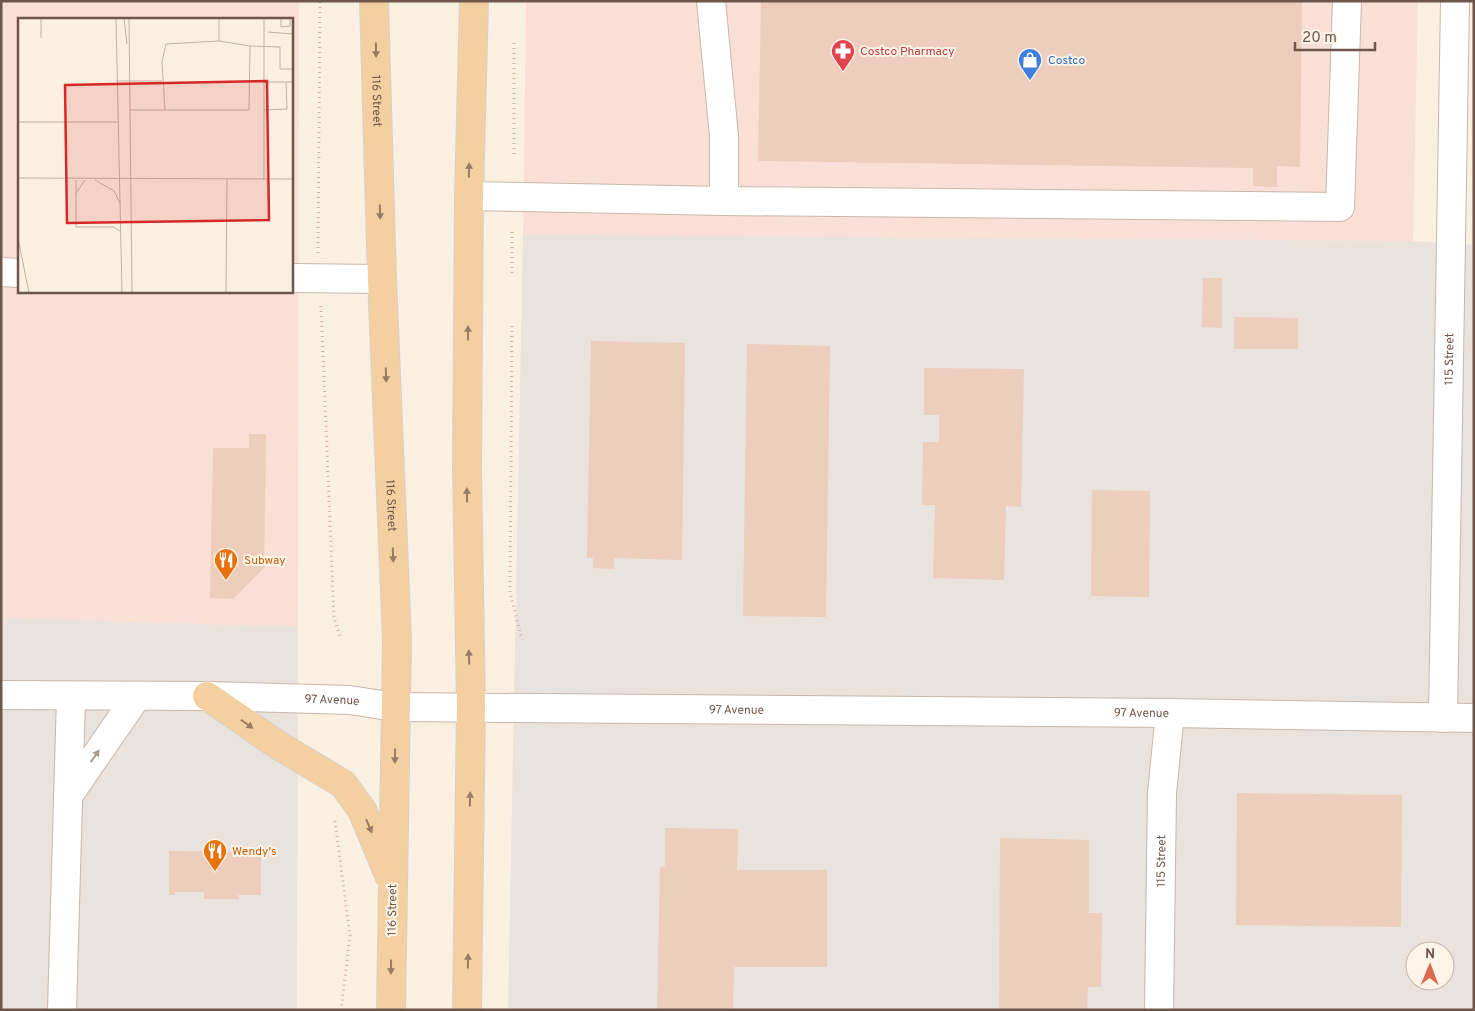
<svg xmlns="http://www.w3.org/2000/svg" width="1475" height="1011" font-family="Overpass,sans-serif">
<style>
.commercial{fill:#fadfd7;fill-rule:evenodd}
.industrial{fill:#e9e2dd;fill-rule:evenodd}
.building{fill:#edcdbc}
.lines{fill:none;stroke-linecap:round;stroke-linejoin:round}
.minor-casing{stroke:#c9b7aa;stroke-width:30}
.major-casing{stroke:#d7d0cd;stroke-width:30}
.path{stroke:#d1b1a0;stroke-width:3;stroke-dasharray:1 4;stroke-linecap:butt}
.minor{stroke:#fff;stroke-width:28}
.major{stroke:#f4d0a0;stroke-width:28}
.oneway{fill:#977b64}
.oneway2{fill:#a99a93}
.labels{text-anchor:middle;stroke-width:4;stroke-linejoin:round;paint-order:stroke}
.health-label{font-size:12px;fill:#be3a42;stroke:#fdf4e8;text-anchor:start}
.shop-label{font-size:12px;fill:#366cbe;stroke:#fdf4e8;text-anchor:start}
.street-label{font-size:12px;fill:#6f564b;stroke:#fdf4e8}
.food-label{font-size:12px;fill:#c56008;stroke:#fdf4e8;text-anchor:start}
.inset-road{fill:none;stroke:#c2b2a6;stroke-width:1}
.view{fill:#d62828;fill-opacity:0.15;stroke:#d62828;stroke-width:2.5}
.inset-edge{fill:none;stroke:#6f564b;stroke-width:2.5}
</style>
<rect width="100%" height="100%" fill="#faf0e2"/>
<!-- commercial -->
<g class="commercial">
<path d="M1,1h298l-1,626 -297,-9zM19,19h272v272h-272z"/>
<polygon points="526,1 1418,1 1413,241 523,235"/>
</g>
<!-- industrial -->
<g class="industrial">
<path d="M523,235l890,6 61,4v765h-966zM1415,951h30v30h-30z"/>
<polygon points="1,618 298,627 297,1010 1,1010"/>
</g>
<!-- building -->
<g class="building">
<polygon points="761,1 1302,1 1300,167 1277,166 1277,187 1253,186 1253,168 758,161"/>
<polygon points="1203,278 1222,278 1222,328 1202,327"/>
<polygon points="1234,317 1298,318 1298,349 1234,349"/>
<polygon points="591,341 685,343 682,560 614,558 614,569 593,568 593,558 587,558"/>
<polygon points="747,344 830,346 826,617 743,616"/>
<polygon points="924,368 1024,369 1021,507 1006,506 1004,580 933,578 935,505 922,505 923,442 939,442 939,415 924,415"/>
<polygon points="249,434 266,434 264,568 233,599 210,598 213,448 249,448"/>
<polygon points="1092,490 1150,491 1149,597 1091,596"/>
<polygon points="1237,793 1402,795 1401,927 1236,925"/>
<polygon points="665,828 738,829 737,870 827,870 827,967 734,967 733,1010 657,1010 660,868 665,866"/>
<polygon points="1000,838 1089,840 1089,913 1102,913 1101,987 1088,987 1087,1010 999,1010"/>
<polygon points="169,851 261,852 261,895 238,895 239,899 204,899 204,892 175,892 175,895 169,895"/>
</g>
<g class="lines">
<!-- minor casing -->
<g class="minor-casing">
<g id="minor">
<polyline points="711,1 724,136 724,201"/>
<polyline points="469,196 724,201 1340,207 1347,1"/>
<polyline points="1,272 19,273"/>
<polyline points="291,278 382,279"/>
<path id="s1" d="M1,695l206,1 143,4 45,7 775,6 304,5"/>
<path id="s2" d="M1443,718l12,-717"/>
<polyline points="68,796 137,696"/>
<polyline points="62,1010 71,697"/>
<path id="s3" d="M1159,1010l3,-217 8,-80"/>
</g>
</g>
<!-- major casing -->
<g class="major-casing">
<g id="major">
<path id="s4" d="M374,1l8,278 15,361 -6,370"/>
<polyline points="207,696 278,745 343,784 362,810 389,875"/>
<polyline points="467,1010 471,706 467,467 469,196 474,1"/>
</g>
</g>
<!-- path -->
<g class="path">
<polyline points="514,154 514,39"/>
<polyline points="318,253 320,1"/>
<polyline points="512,273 512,228"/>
<polyline points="321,306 334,618 341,639"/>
<polyline points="512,326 510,592 522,640"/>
<polyline points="335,821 350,936 341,1010"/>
</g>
<!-- minor -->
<use href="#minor" class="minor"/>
<!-- major -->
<use href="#major" class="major"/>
</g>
<!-- one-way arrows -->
<defs><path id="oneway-solid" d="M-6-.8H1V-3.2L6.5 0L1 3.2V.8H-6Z" transform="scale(1.25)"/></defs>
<g class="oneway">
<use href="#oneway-solid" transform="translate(376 50) rotate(89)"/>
<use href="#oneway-solid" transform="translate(469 170) rotate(-89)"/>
<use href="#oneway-solid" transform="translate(380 212) rotate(89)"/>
<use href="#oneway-solid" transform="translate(468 333) rotate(-90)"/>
<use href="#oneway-solid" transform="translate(386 375) rotate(88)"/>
<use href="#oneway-solid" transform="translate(467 495) rotate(-91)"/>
<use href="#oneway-solid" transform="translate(393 555) rotate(88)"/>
<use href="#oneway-solid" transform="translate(469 657) rotate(-92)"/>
<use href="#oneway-solid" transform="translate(247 724) rotate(35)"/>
<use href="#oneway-solid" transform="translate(395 756) rotate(91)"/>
<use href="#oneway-solid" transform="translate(470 799) rotate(-89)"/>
<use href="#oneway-solid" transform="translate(369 826) rotate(67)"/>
<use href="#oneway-solid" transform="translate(468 961) rotate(-89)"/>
<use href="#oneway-solid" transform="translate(391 967) rotate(91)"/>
</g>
<use class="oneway2" href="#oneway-solid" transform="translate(95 756) rotate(-55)"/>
<!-- icons -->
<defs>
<g id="pharmacy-pin" transform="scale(1.25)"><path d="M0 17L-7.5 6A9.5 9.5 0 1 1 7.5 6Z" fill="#e0444e" stroke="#fdf4e8"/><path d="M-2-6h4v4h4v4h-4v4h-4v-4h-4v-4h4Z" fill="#fff"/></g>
<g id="shop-pin" transform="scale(1.25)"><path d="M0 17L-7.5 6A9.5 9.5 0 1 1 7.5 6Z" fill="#3f7fe0" stroke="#fdf4e8"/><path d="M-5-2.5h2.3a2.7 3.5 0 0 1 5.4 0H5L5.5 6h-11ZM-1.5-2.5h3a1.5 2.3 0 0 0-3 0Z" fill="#fff"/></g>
<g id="restaurant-pin" transform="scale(1.25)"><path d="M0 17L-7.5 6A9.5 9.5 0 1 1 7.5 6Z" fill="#e8710a" stroke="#fdf4e8"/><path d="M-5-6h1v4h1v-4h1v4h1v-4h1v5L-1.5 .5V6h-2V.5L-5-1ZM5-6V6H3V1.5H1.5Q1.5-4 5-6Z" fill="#fff"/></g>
</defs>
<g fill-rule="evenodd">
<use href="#pharmacy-pin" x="843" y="51"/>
<use href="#shop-pin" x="1030" y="60"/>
<use href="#restaurant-pin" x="226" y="560"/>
<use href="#restaurant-pin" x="215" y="851"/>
</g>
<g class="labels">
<!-- health labels -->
<g class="health-label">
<text x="860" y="55">Costco Pharmacy</text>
</g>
<!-- shop labels -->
<g class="shop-label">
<text x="1048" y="64">Costco</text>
</g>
<!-- street labels -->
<g class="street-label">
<text dy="4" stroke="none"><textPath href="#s4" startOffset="100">116 Street</textPath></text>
<text dy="4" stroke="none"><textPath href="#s2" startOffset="359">115 Street</textPath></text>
<text dy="4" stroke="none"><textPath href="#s4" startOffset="505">116 Street</textPath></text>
<text dy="4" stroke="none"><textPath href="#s1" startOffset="331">97 Avenue</textPath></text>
<text dy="4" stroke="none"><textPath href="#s1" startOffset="736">97 Avenue</textPath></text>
<text dy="4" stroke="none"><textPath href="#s1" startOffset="1141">97 Avenue</textPath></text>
<text dy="4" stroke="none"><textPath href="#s3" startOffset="149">115 Street</textPath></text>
<text transform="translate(392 910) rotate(-89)" y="4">116 Street</text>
</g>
<!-- food labels -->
<g class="food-label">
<text x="244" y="564">Subway</text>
<text x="232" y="855">Wendy's</text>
</g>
</g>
<!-- overview -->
<g transform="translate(18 18)">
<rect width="275" height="275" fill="#faf0e2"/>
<path class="inset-road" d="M98,0l6,275M106,0l3,26M111,0l3,275M246,0v162M263,0v9l9,-1v-8M250,14l25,2M23,20v-20M201,23v-23M98,63h46M246,64h29M112,92h119l1,-64 30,1v22h13M147,92l-3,-48 4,-18 53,-3 31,5M246,92l23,-1 -1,-27M0,104h100M0,160l275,1M58,162v47h38l7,5M77,162l19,11 6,12M58,175l9,-13M0,220l11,55M208,275l1,-114"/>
<path class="view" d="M249,63l2,139 -202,3 -2,-138z"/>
<rect width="275" height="275" class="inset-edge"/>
</g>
<!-- border -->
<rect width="1475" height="1011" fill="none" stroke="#6f564b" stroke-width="5"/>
<!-- north arrow -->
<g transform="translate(1430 966) rotate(1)"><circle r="24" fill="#fdf4e8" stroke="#c4b5a9"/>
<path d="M0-4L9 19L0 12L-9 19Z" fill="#db6851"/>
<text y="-8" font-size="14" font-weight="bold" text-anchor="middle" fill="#6f564b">N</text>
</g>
<!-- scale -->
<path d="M1295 42v8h80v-8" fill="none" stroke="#6f564b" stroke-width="2.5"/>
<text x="1302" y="42" font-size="15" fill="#6f564b" stroke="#fdf4e8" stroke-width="4" paint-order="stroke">20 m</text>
</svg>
